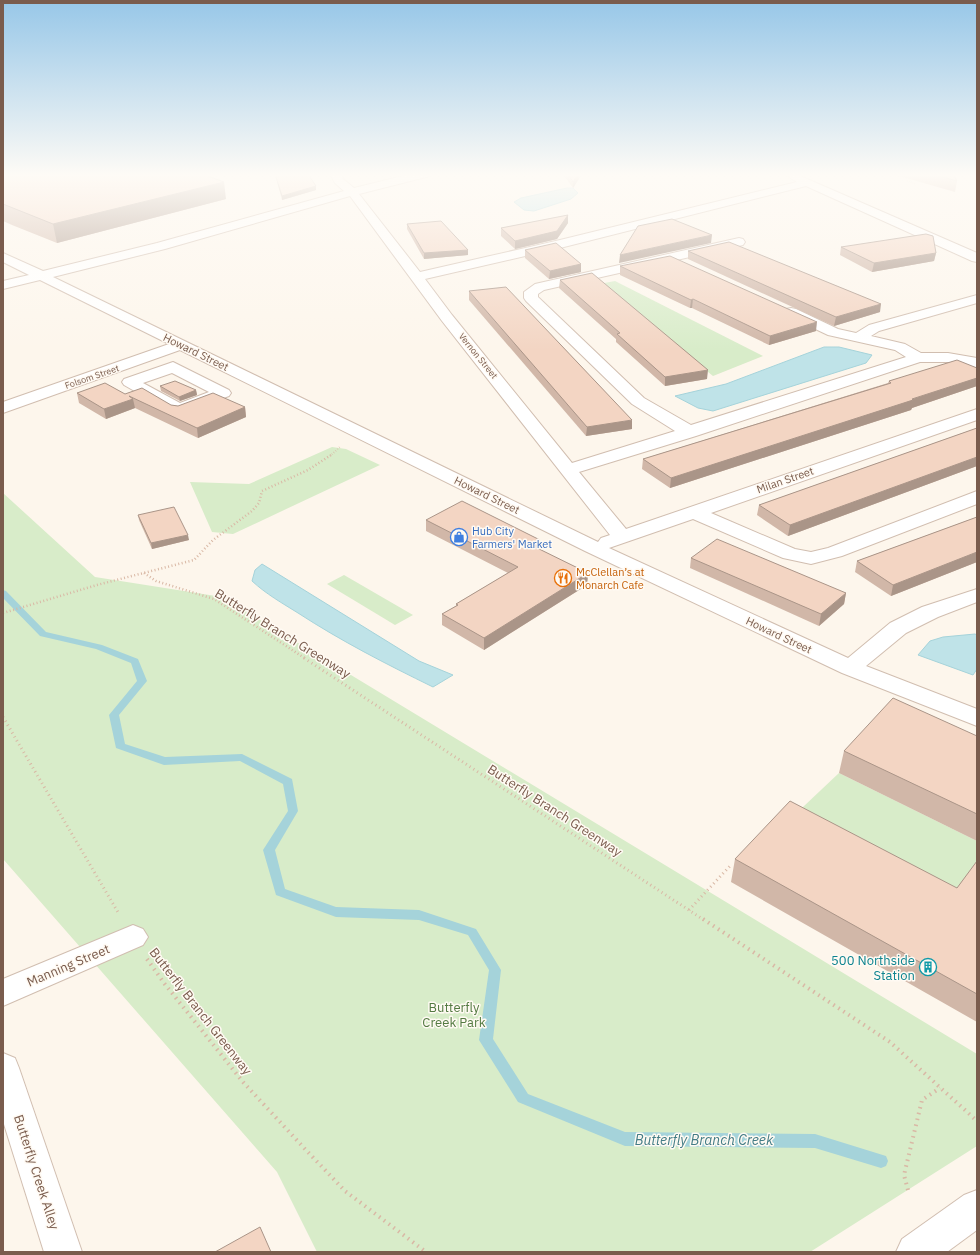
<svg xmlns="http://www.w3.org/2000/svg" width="980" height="1255" font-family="'IBM Plex Sans',sans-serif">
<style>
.green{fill:#d8ecc9}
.water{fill:#bfe3e8;stroke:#a5d3da}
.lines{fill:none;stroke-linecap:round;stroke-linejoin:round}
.stream{fill:#a5d3da;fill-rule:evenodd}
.minor-casing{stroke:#d1beb0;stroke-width:2}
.path-far4{stroke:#d9b8a5;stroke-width:1.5;stroke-dasharray:0.5 1.5;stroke-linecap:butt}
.path-far3{stroke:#d9b8a5;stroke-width:2;stroke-dasharray:0.5 2;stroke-linecap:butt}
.path-far2{stroke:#d9b8a5;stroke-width:2.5;stroke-dasharray:1 2.5;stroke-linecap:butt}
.path-far1{stroke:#d9b8a5;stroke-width:3;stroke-dasharray:1 3.5;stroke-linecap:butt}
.path{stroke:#d9b8a5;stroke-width:4;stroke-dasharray:1.5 4.5;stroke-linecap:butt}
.minor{fill:#fff;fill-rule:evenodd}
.wall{fill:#d1b7a8}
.shaded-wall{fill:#aa9588}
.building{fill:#f3d5c3;stroke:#aa9588}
.labels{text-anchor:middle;stroke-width:3;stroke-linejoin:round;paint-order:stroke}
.far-street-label{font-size:9px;fill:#7a5c4d;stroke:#fffaf3}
.street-label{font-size:11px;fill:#7a5c4d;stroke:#fffaf3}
.shop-label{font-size:11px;fill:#366cbe;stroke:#fffaf3;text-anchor:start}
.food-label{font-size:11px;fill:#c56008;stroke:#fffaf3;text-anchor:start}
.near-street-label{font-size:13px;fill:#7a5c4d;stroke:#fffaf3}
.near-culture-label{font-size:13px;fill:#0d838f;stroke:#fffaf3;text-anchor:end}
.near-park-label{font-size:13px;fill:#537a41;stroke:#fffaf3}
.near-water-label{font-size:14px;font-style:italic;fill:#437c86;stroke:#fffaf3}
</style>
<rect width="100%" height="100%" fill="#fdf6ec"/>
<!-- green -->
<g class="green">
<polygon points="615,281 763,356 713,376 599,284"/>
<polygon points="332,447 346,449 380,465 233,534 212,532 190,482 249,484"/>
<polygon points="3,493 95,577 222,597 977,1054 977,1146 810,1252 317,1252 277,1172 3,859"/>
<polygon points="344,575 413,615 395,625 327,584"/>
<polygon points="839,773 977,841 977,873 950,911 785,824"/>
</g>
<!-- water -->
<g class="water">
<polygon points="567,188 573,188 578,193 571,199 534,211 524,210 514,202 521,198"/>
<polygon points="824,347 839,347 872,355 866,363 713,411 698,408 675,396 726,384"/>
<path d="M262,564l157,97 34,14 -20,12c-47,-23 -92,-46 -135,-74 -16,-10 -32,-19 -46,-32l3,-11z"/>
<polygon points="975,634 977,635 977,669 973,675 918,655 930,641 943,637"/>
</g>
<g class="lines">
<!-- stream -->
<polygon class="stream" points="3,590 6,591 46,632 102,645 138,659 147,681 119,715 125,744 165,757 242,754 292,779 298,811 275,850 285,889 336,907 419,910 476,929 501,970 493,1039 528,1094 625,1132 815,1134 886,1156 888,1161 886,1166 881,1168 815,1148 625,1146 518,1102 479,1040 489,970 468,935 419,920 336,917 276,895 263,850 288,811 283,784 240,761 164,765 116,748 109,715 137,681 131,663 96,649 40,636 3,598"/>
<!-- minor casing -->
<g class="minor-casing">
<g id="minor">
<path d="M330,174h11l2,5 11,9 57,-14h20l-1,2 -71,18 61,78 140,-32 237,-58 -8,-5 2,-3 7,1 179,78v9l-5,-1 -166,-75 -246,62 -135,31 27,36 120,148 103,-32 -43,-27 -106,-103 -2,-3v-6l11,-8 204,-46 4,1 2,3 -2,3 -199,45 -6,4v3l106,101 47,27 215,-68 -11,-7 -67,-15 -42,-20 -2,-3 2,-3 5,-1 5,1 42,20 18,4 13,-8 108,-30v8l-98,28 -8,5 34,8 16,9h27l29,5v10l-29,-6h-28l-224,74 -117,36 47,57 351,-120v11l-266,93 84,36 16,3 17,-4 149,-57v13l-135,52 -31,8 -28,-6 -90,-39 -84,29 239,110 42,-35 32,-16 55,-18v13l-39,15 -32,16 -40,33 111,43v17l-135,-53 -257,-122 -405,-201 -177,63v-11l166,-58 -129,-64 -37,9v-8l26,-6 -26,-13v-9l40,18 114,-28 187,-52 -9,-8zM350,196l92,125 168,214 -9,3 -3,4 -545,-265 112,-28z"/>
<path d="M173,362l56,28 2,3 -2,3 -50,18 -6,-1 -49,-28 -2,-3 2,-3zM172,373l2,1 35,18 -29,11 -37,-20z"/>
<polygon points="133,925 143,929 148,937 143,945 3,1006 3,979"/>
<polygon points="3,1053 15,1058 19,1068 82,1252 44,1252 3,1121"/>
<polygon points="977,1190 977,1230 947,1252 896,1252 902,1239 964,1195"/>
</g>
</g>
<!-- path-far4 -->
<polyline class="path-far4" points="907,181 916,184"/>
<!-- path-far3 -->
<polyline class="path-far3" points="330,456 341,446"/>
<!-- path-far2 -->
<g class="path-far2">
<polyline points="144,573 156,581 214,599 306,659"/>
<polyline points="3,613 97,585 194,560 213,540 252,511 259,503 262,491 308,470 331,455"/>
</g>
<!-- path-far1 -->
<g class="path-far1">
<polyline points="304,658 704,920"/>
<polyline points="3,717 119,914"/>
<polyline points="689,910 730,866"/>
</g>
<!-- path -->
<g class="path">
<polyline points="703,919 890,1042 977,1121"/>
<polyline points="147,959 164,983 243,1082 305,1149 345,1191 426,1252"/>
<polyline points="908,1190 904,1175 922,1100 940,1088"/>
</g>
<!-- minor -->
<use href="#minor" class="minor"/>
</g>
<!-- wall -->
<g class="wall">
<polygon points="3,174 226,199 57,243 12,225 3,221"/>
<polygon points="275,174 308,174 316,190 282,200"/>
<polygon points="563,174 582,174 573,188"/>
<polygon points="892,174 953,174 957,181 955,192"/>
<polygon points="568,215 568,223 557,239 515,249 501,236 501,228"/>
<polygon points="407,224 468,250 468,255 424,259 407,229"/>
<polygon points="841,247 936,253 934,261 872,272 840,255"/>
<polygon points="525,250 581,264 581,272 549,279 525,258"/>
<polygon points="688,251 880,312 834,326 688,259"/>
<polygon points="620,266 816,331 769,345 692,308 690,308 620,275"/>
<polygon points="560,280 707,379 665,386 616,342 616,339 559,288"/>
<polygon points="469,291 632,429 586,436 469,300"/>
<polygon points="977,368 977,386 912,408 911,410 670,488 642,469 643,459 888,383 889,381"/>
<polygon points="160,386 196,390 197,395 180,401 161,391"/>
<polygon points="77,393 125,394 171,405 178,406 245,407 246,417 198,438 135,408 106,419 79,403"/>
<polygon points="977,428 977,466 788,536 757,515 759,505"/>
<polygon points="138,515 189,540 152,549 139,520"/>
<polygon points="977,517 977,562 891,596 855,572 857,561"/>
<polygon points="426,520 540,550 588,573 587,585 484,650 442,625 442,614 456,606 456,604 508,573 426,531"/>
<polygon points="691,558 846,593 844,604 819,626 690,568"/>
<polygon points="977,736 977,841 839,773 844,751"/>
<polygon points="735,859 957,888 977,861 977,1022 731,882"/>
</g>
<!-- shaded-wall -->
<g class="shaded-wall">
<polygon points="578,174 582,174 573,188 573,182"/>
<polygon points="224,182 226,199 57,243 53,224"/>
<polygon points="316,186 316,190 282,200 282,196"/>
<polygon points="568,215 568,223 557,239 515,249 515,241"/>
<polygon points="712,235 711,243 619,263 620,255"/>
<polygon points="468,250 468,255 424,259 424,253"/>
<polygon points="936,253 934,261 872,272 874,263"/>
<polygon points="581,264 581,272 549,279 550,271"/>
<polygon points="693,299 692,308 690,308 691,300"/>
<polygon points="881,304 880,312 834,326 836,317"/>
<polygon points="817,322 816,331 769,345 770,336"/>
<polygon points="708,370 707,379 665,386 665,377"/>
<polygon points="977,378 977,386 912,408 911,410 670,488 671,478"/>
<polygon points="196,390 197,395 180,401 179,397"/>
<polygon points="133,399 135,408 106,419 104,409"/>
<polygon points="245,407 246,417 198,438 197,428"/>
<polygon points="632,420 632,429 586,436 587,427"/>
<polygon points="977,457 977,466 788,536 790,525"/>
<polygon points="188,535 189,540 152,549 151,543"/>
<polygon points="540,540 540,551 531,545"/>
<polygon points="977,552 977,562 891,596 893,585"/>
<polygon points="588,573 587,585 484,650 484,638"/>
<polygon points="846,593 844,604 819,626 821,614"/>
</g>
<!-- building -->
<g class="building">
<polygon points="3,174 202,174 224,182 53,224 3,204"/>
<polygon points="275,174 308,174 316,186 282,196"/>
<polygon points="568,174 578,174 573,182"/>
<polygon points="932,174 953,174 957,181"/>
<polygon points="568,215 557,231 515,241 501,228"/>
<polygon points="672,219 712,235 620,255 638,226"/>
<polygon points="441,221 468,250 424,253 407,224"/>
<polygon points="926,234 933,236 936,253 874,263 841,247"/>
<polygon points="729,242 881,304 836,317 688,251"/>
<polygon points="556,243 581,264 550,271 525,250"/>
<polygon points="670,256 817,322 770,336 693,299 691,300 620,266"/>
<polygon points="592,273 708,370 665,377 617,334 620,333 560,280"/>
<polygon points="506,287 632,420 587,427 469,291"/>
<polygon points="957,360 977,368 977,378 912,399 913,400 671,478 643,459 891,383 889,381"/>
<polygon points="175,381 196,390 179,397 160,386"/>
<polygon points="105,383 125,394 142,388 171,405 178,406 213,393 245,407 197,428 129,396 133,399 104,409 77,393"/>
<polygon points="977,428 977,457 790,525 759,505"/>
<polygon points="462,501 540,540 531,545 588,573 484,638 442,614 458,605 456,604 518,567 426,520"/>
<polygon points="174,507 188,535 151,543 138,515"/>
<polygon points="977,517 977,552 893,585 857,561"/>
<polygon points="717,539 846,593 821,614 691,558"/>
<polygon points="893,698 977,736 977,814 844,751"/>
<polygon points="790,801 957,888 977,861 977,994 735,859"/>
<polygon points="260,1227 271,1252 215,1252"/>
</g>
<!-- sky -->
<linearGradient id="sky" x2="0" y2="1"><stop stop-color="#97c7e8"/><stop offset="0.5" stop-color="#fefbf6"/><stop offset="1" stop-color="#fefbf6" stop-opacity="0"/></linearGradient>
<rect width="980" height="350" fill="url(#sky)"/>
<!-- icons -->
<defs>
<g id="shop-ring" transform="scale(0.9)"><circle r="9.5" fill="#fffaf3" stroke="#3f7fe0" stroke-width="1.5"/><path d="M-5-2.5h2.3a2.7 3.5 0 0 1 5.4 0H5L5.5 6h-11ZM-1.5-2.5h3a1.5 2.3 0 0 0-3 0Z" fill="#3f7fe0"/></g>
<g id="restaurant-ring" transform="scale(0.9)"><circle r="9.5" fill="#fffaf3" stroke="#e8710a" stroke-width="1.5"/><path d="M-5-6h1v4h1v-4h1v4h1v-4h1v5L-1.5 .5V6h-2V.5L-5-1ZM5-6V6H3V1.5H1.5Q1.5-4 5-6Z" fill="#e8710a"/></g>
<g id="building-ring" transform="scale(0.9)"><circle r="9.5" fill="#fffaf3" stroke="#0f9aa8" stroke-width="1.5"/><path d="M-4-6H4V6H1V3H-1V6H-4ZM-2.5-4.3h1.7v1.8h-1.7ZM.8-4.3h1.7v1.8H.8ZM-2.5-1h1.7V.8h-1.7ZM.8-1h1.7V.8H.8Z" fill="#0f9aa8"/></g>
</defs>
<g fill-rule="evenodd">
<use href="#shop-ring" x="459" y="537"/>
<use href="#restaurant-ring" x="563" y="578"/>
<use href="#building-ring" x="928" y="967"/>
</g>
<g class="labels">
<!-- far-street labels -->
<g class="far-street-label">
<text transform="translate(478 356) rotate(51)" y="3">Vernon Street</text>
<text transform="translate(92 377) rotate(-19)" y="3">Folsom Street</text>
</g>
<!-- street labels -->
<g class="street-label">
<text transform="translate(196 352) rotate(26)" y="4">Howard Street</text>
<text transform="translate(785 480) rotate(-19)" y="4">Milan Street</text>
<text transform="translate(487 495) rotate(26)" y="4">Howard Street</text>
<text transform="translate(779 635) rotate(25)" y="4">Howard Street</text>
</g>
<!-- shop labels -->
<g class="shop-label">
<text x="472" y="535">Hub City<tspan x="472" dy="13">Farmers' Market</tspan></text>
</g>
<!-- food labels -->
<g class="food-label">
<text x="576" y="576">McClellan’s at<tspan x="576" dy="13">Monarch Cafe</tspan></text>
</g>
<!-- near-street labels -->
<g class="near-street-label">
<text transform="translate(283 633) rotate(32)" y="5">Butterfly Branch Greenway</text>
<text transform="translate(555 810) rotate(33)" y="5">Butterfly Branch Greenway</text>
<text transform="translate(68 965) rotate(-23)" y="5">Manning Street</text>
<text transform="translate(201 1011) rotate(52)" y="5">Butterfly Branch Greenway</text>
<text transform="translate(37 1172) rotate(72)" y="5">Butterfly Creek Alley</text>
</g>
<!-- near-culture labels -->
<g class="near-culture-label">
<text x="915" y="965">500 Northside<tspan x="915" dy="15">Station</tspan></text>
</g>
<!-- near-park labels -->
<g class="near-park-label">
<text x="454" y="1012">Butterfly<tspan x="454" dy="15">Creek Park</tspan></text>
</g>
<!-- near-water labels -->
<g class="near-water-label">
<text x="704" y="1145">Butterfly Branch Creek</text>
</g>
</g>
<!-- border -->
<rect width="980" height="1255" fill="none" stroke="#7a5c4d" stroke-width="8"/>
</svg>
